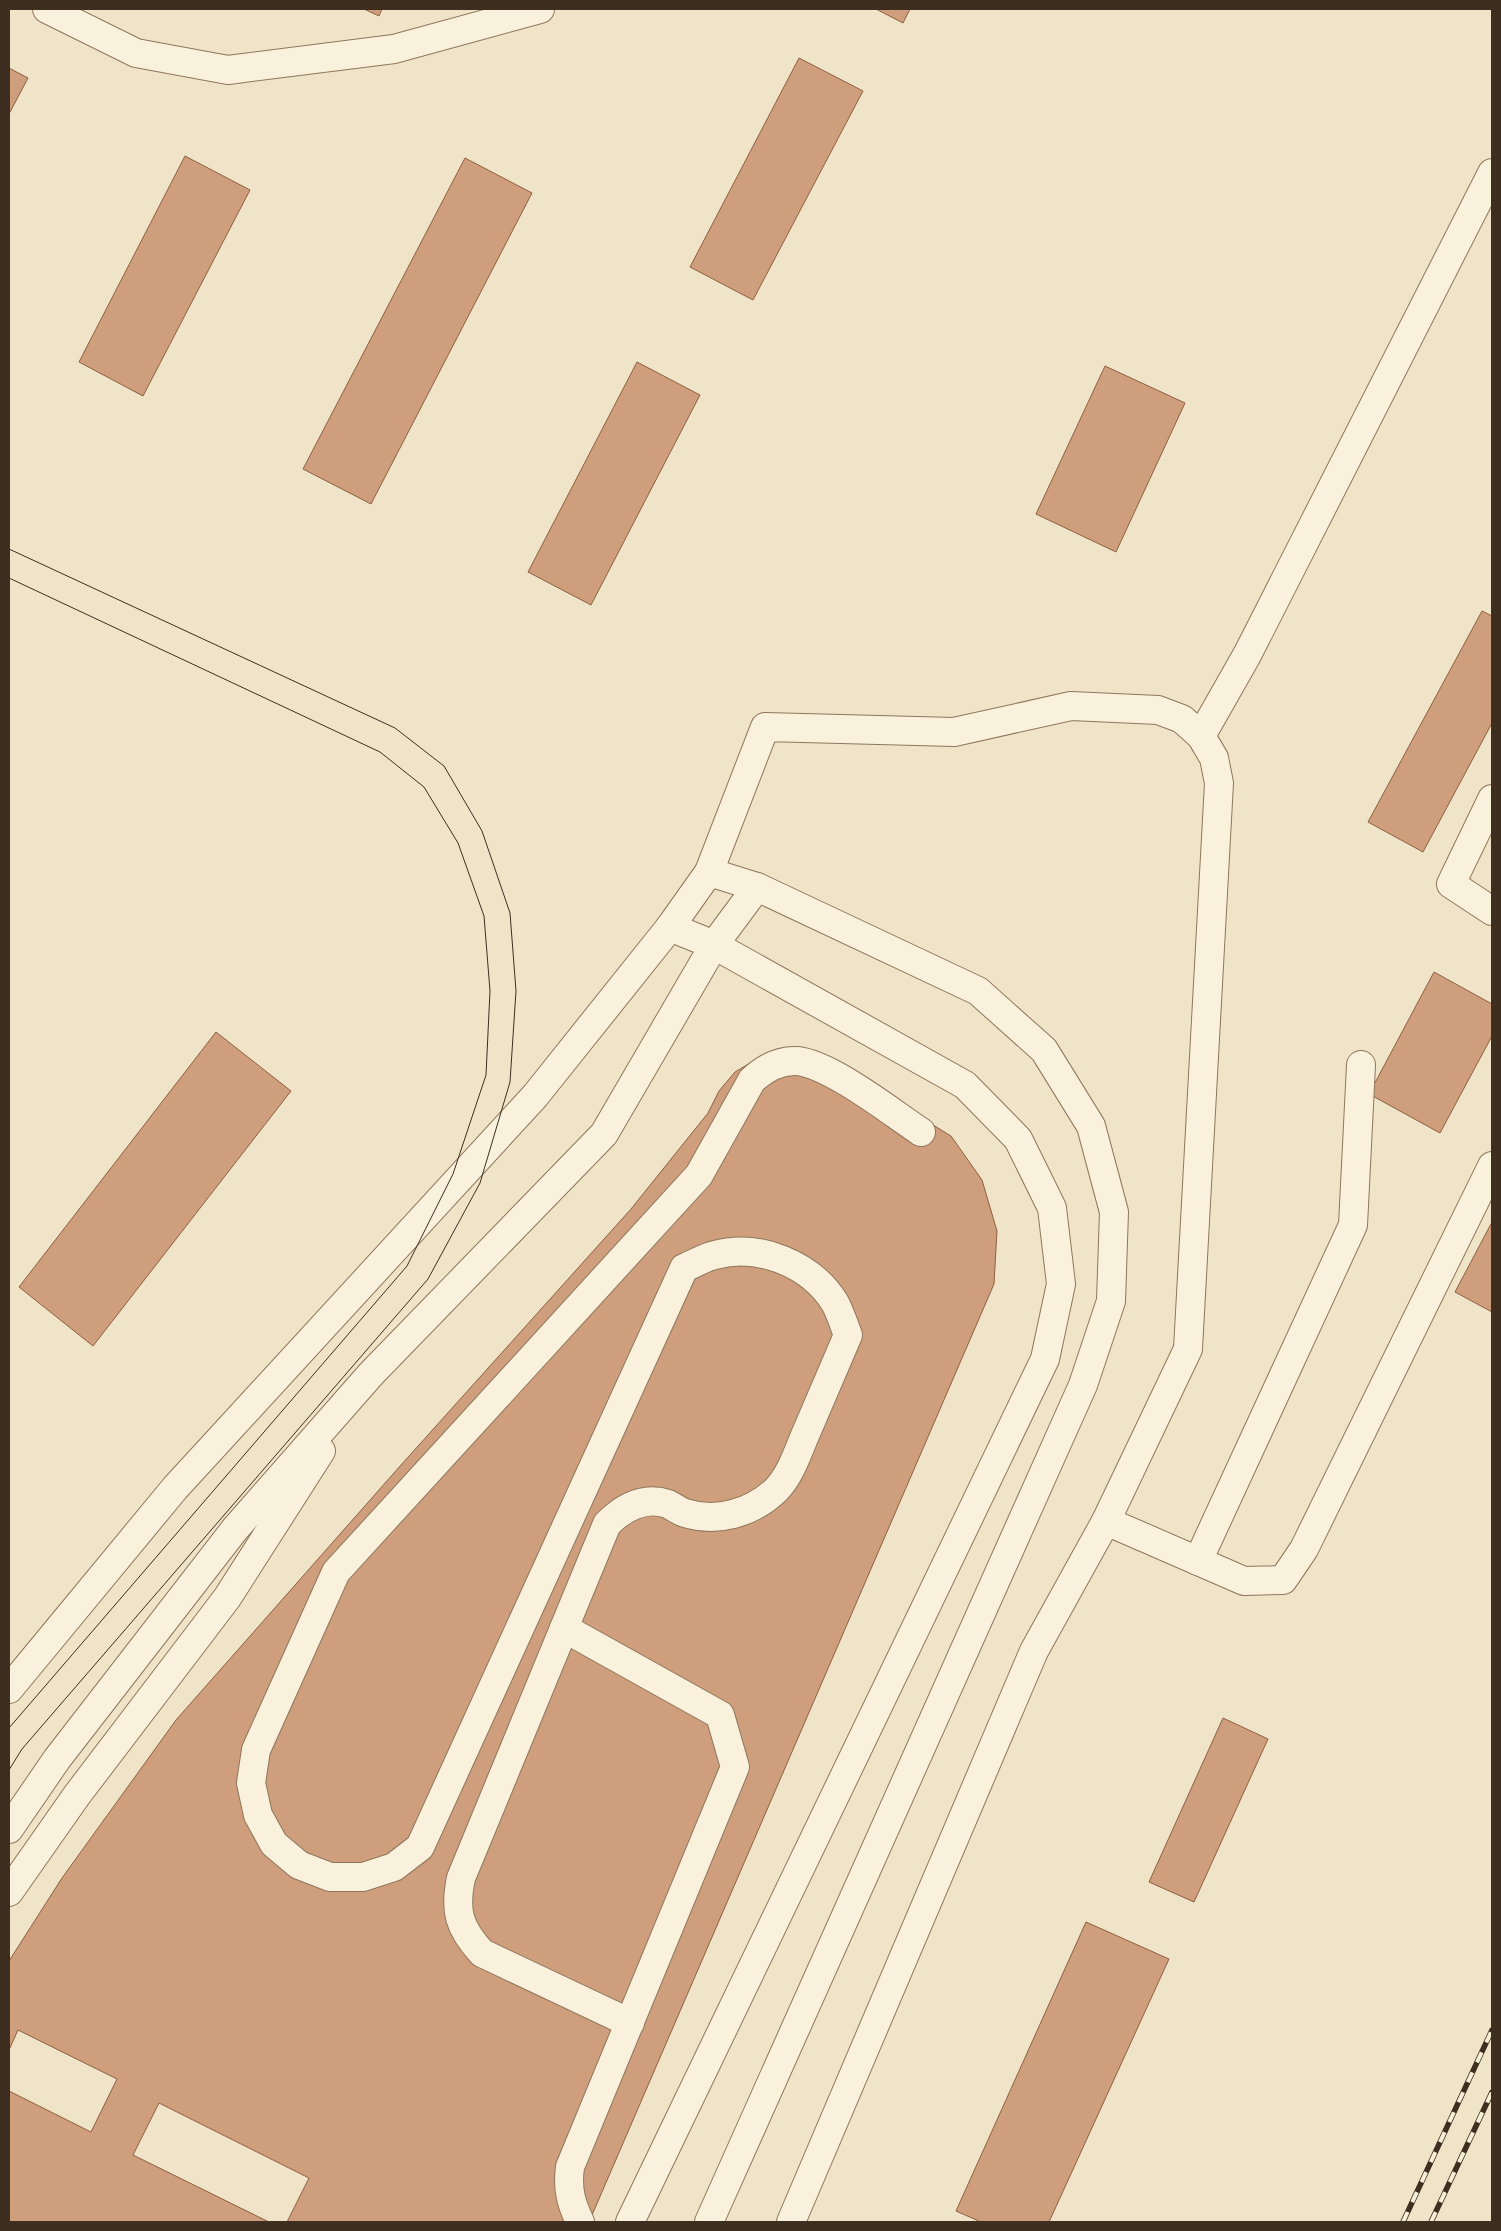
<svg xmlns="http://www.w3.org/2000/svg" width="1501" height="2231" font-family="'Libre Baskerville',serif">
<style>
.building{fill:#cf9f7d;stroke:#8d5f41}
.lines{fill:none;stroke-linecap:round;stroke-linejoin:round}
.minor-casing{stroke:#8d765c;stroke-width:30}
.minor{stroke:#faf1dc;stroke-width:28}
.tram{stroke:#3d2e20;stroke-width:1}
.rail-casing{stroke:#3d2e20;stroke-width:5.5}
.rail{stroke:#f7eed8;stroke-width:4;stroke-dasharray:11;stroke-linecap:butt}
</style>
<rect width="100%" height="100%" fill="#f0e4c8"/>
<!-- building -->
<g class="building">
<polygon points="364,9 382,9 379,16"/>
<polygon points="876,9 910,9 903,23"/>
<polygon points="799,58 863,91 753,300 690,267"/>
<polygon points="9,68 28,78 9,114"/>
<polygon points="185,156 250,190 143,396 79,362"/>
<polygon points="465,158 532,193 371,504 303,469"/>
<polygon points="637,362 700,395 591,605 528,572"/>
<polygon points="1105,366 1185,403 1116,552 1036,514"/>
<polygon points="1482,611 1492,616 1492,723 1423,852 1368,822"/>
<polygon points="1434,972 1492,1004 1492,1036 1440,1133 1369,1094"/>
<polygon points="216,1032 291,1091 93,1346 19,1287"/>
<polygon points="757,1059 830,1062 951,1136 982,1180 997,1231 994,1284 589,2222 287,2222 309,2178 159,2103 133,2155 269,2222 9,2222 9,2091 91,2132 117,2079 18,2030 9,2050 9,1961 62,1878 176,1720 401,1465 631,1209 708,1113 719,1091 735,1072"/>
<polygon points="1492,1222 1492,1312 1455,1292"/>
<polygon points="1223,1718 1268,1739 1194,1902 1149,1882"/>
<polygon points="1086,1922 1169,1959 1049,2222 981,2222 956,2211"/>
</g>
<g class="lines">
<!-- minor casing -->
<g class="minor-casing">
<g id="minor">
<polyline points="47,9 136,53 228,70 394,49 540,9"/>
<polyline points="1201,736 1247,655 1492,173"/>
<polyline points="1492,799 1451,884 1492,911"/>
<polyline points="1106,1521 1244,1581 1283,1580 1304,1549 1492,1166"/>
<polyline points="1198,1561 1353,1225 1361,1065"/>
<path d="M564,1628l156,87 15,52 -165,400c-3,22 1,36 10,55"/>
<polyline points="9,1689 175,1488 535,1096 670,927 709,872 765,727 954,732 1071,706 1158,710 1182,719 1201,736 1214,758 1219,783 1188,1349 1106,1521 1034,1651 791,2222"/>
<polyline points="9,1829 57,1759 235,1529 371,1374 604,1134 714,945 757,887"/>
<polyline points="9,1892 77,1795 227,1598 321,1451"/>
<path d="M630,2023l-148,-70c-23,-25 -28,-42 -21,-75l146,-354c17,-17 37,-28 61,-20 6,3 11,7 17,9 32,10 67,0 91,-23 15,-15 22,-39 30,-57 14,-33 28,-66 42,-98 -4,-10 -8,-23 -13,-32 -24,-39 -76,-60 -120,-48 -10,2 -21,9 -31,13l-264,579 -26,20 -31,10h-33l-31,-12 -25,-21 -16,-29 -7,-32 5,-33 80,-178 363,-397 53,-95c13,-12 27,-20 45,-19 33,3 94,51 124,71"/>
<polyline points="630,2222 1045,1359 1061,1284 1052,1208 1018,1139 965,1085 714,945 670,927"/>
<polyline points="709,2222 1083,1385 1111,1301 1114,1212 1091,1126 1044,1050 978,991 757,887 709,872"/>
</g>
</g>
<!-- minor -->
<use href="#minor" class="minor"/>
<!-- tram -->
<g class="tram">
<polyline points="9,549 395,728 444,766 482,831 510,913 516,991 510,1082 480,1183 428,1279 22,1749 9,1770"/>
<polyline points="9,578 380,752 424,787 458,843 484,916 490,991 486,1075 453,1174 407,1266 9,1728"/>
</g>
<!-- rail casing -->
<g class="rail-casing">
<g id="rail">
<polyline points="1403,2222 1492,2030"/>
<polyline points="1431,2222 1492,2092"/>
</g>
</g>
<!-- rail -->
<use href="#rail" class="rail"/>
</g>
<!-- border -->
<rect width="1501" height="2231" fill="none" stroke="#3d2e20" stroke-width="20"/>
</svg>
